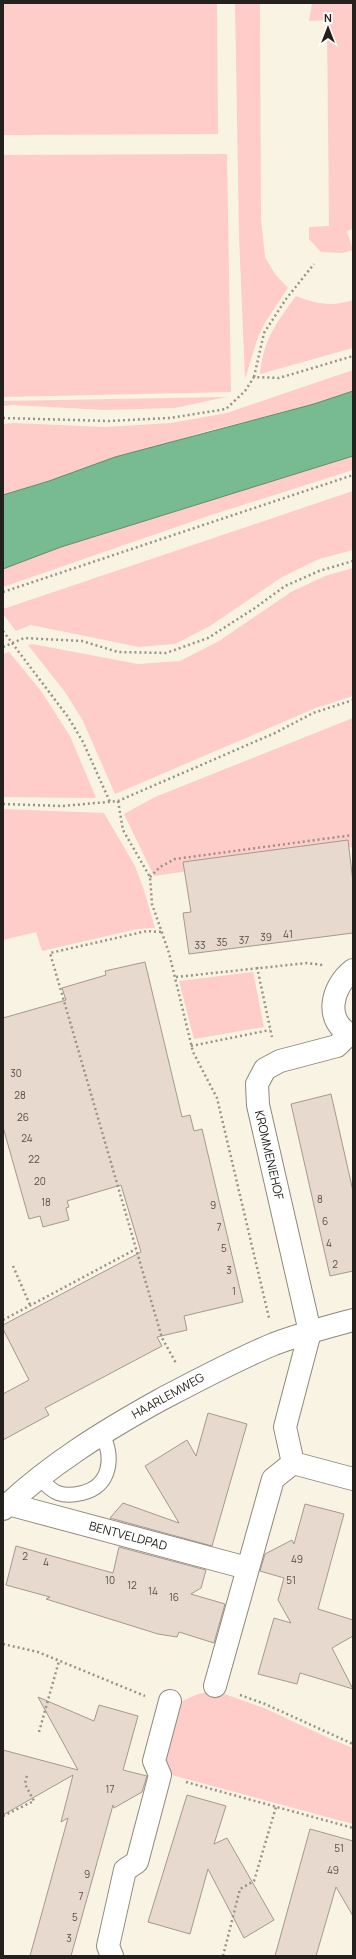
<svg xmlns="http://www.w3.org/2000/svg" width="356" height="1959" font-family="Manrope,sans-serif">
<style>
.green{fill:#feccc9}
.water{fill:#78ba91;stroke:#5f8c6e}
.building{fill:#e8d9cf;stroke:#a6988f}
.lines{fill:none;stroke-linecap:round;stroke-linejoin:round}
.lane-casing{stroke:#8e897b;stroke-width:16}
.street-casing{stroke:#8e897b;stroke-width:24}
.path{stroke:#989389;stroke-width:2.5;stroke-dasharray:2 3;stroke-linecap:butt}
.lane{stroke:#fff;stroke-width:14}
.street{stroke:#fff;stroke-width:22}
.labels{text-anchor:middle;stroke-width:3.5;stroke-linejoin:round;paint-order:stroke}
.number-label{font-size:10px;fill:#554f49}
.street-label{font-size:12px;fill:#24211c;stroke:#fff}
</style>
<rect width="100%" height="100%" fill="#f9f3e4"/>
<!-- green -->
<g class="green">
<polygon points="3,3 217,3 218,134 3,135"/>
<polygon points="235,3 260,3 261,220 265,257 275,274 288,288 266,321 258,337 245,379 239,235"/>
<polygon points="312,3 353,3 353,229 347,231 353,250 342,253 321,252 309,239 309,227 329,226 327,20 309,21"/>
<polygon points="227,154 231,392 3,397 3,155"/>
<path d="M296,296c20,8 36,11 57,4v48l-93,26c3,-34 17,-52 36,-78z"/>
<polygon points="353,370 353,391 314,404 204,432 3,495 3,424 13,423 105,427 171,423 227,413"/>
<polygon points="226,397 175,408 104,410 13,405 3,406 3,401"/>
<polygon points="353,456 353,470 208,516 3,587 3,569 61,547"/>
<polygon points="353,491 353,550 319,559 282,577 210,626 175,644 139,647 31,625 16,631 3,614 3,609"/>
<polygon points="353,568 353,696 316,708 115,794 83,721 65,692 28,645 32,644 138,664 180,661 219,641 291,592 325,576"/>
<polygon points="9,652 41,691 70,736 96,798 3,797 3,654"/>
<polygon points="353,718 353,847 154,876 124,814 155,797"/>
<polygon points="3,809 104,813 135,866 144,890 155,928 137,929 42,951 36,932 3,940"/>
<polygon points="253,972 264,1027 194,1039 179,981"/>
<polygon points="216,1691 264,1708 333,1740 353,1748 353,1824 168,1774 170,1768 163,1756 180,1702 198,1694"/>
</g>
<!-- water -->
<polygon class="water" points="353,391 353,456 61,547 3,569 3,495 49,481 115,457 314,404"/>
<!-- building -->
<g class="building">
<polygon points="348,840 353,882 353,933 189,954 183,913 191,912 183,862"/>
<polygon points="145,962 182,1117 190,1115 194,1131 202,1129 243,1302 184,1316 187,1330 157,1337 162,1346 45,1408 49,1415 3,1440 3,1394 29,1380 3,1329 3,1325 141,1252 121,1185 67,1201 69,1207 66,1208 69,1220 43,1227 40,1216 29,1219 3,1127 3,1018 66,1000 62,988 106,975 105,971"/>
<polygon points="331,1094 353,1191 353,1271 330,1276 291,1104"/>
<polygon points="208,1413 247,1424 212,1546 110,1518 123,1503 179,1523 145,1466 187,1440 196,1456"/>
<polygon points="305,1504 344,1514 318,1609 353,1620 353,1636 332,1648 353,1689 300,1673 297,1684 258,1674 274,1618 291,1623 278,1600 284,1578 260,1571 265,1554 292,1540 294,1544"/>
<polygon points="16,1546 113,1573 119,1547 206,1570 201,1588 191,1594 225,1604 214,1643 179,1632 177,1637 158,1634 46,1599 50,1597 6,1585"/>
<polygon points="38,1697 94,1721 99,1705 138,1716 123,1770 147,1776 142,1792 114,1808 113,1805 71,1956 30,1956 68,1818 61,1822 73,1775 3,1815 3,1750 78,1770"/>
<polygon points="187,1795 226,1806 214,1844 227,1838 274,1920 244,1938 208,1869 190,1934 148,1922"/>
<polygon points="310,1829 353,1841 353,1916 336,1887 316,1956 275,1956"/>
</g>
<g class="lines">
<!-- lane casing -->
<g class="lane-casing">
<path id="lane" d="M39,1477c5,6 11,13 19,16 8,3 16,2 24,0 29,-7 32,-36 20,-59"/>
</g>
<!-- street casing -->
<g class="street-casing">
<g id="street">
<path d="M353,970c-22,17 -30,52 0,66"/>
<polyline points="349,1034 337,1046 280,1061 265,1069 257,1084 258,1105 310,1332 285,1427 293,1463 353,1479"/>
<polyline points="8,1504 247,1568"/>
<path d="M3,1509c46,-44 101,-78 157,-109 38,-20 75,-40 114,-56 26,-10 53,-17 79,-24"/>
<polyline points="215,1686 273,1479 293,1463"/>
<polyline points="112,1956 108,1946 125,1870 137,1862 160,1775 154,1761 170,1701"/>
</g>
</g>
<!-- path -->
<g class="path">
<polyline points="254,377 264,333 286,299 314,264"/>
<polyline points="3,418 109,421 170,418 226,409 245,391 254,377 279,378 353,356"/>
<polyline points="3,592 353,475"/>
<polyline points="3,631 68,717 83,742 110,802"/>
<polyline points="3,647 24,638 82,641 118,652 166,653 208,638 255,608 285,586 319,571 353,561"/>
<polyline points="118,801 123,830 150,877 152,904 169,953 193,1052 217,1098 269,1318"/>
<polyline points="3,804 63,806 118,801 275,733 313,713 353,700"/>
<polyline points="150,877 160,867 175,859 353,835"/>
<polyline points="161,932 147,931 50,953 162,1338 176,1363"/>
<polyline points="257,967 272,1037"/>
<polyline points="176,977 307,963 323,965"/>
<polyline points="191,1046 270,1030"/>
<polyline points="13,1266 30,1305"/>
<polyline points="3,1320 136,1249"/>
<polyline points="3,1644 38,1652 145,1696"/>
<polyline points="240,1695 265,1704 353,1744"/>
<polyline points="39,1732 59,1661"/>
<polyline points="186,1782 353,1828"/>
<polyline points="3,1816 34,1801 25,1784 27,1775"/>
<polyline points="223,1956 240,1889 254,1881 276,1807"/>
</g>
<!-- lane -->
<use href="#lane" class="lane"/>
<!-- street -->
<use href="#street" class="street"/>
</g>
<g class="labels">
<!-- number labels -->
<g class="number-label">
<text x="288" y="938">41</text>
<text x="266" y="941">39</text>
<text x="244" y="944">37</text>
<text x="222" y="946">35</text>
<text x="200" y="949">33</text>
<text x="16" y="1077">30</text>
<text x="20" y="1099">28</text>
<text x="23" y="1121">26</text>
<text x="27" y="1142">24</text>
<text x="34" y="1163">22</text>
<text x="40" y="1185">20</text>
<text x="320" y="1203">8</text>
<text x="46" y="1206">18</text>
<text x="213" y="1209">9</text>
<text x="325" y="1225">6</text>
<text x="219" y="1231">7</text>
<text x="329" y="1247">4</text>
<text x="224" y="1252">5</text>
<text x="335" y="1268">2</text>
<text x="229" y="1274">3</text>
<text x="234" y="1295">1</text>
<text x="25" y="1560">2</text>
<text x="297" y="1563">49</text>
<text x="46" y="1566">4</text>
<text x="110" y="1584">10</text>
<text x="291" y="1584">51</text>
<text x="132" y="1589">12</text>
<text x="153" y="1595">14</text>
<text x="174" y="1601">16</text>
<text x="110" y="1793">17</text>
<text x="339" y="1852">51</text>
<text x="333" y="1874">49</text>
<text x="87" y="1878">9</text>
<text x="81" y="1900">7</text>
<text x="75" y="1921">5</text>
<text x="69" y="1942">3</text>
</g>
<!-- street labels -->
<g class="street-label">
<text transform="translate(269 1155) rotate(77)" y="4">KROMMENIEHOF</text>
<text transform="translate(168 1396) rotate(-29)" y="4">HAARLEMWEG</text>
<text transform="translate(128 1536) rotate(15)" y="4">BENTVELDPAD</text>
</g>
</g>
<!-- border -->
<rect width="356" height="1959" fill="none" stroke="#24211c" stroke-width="8"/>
<!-- north arrow -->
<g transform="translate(328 28)" stroke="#ffffff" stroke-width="3" paint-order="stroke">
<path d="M0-3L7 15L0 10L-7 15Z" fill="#24211c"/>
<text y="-6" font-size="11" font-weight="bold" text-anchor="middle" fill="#24211c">N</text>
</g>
</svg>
